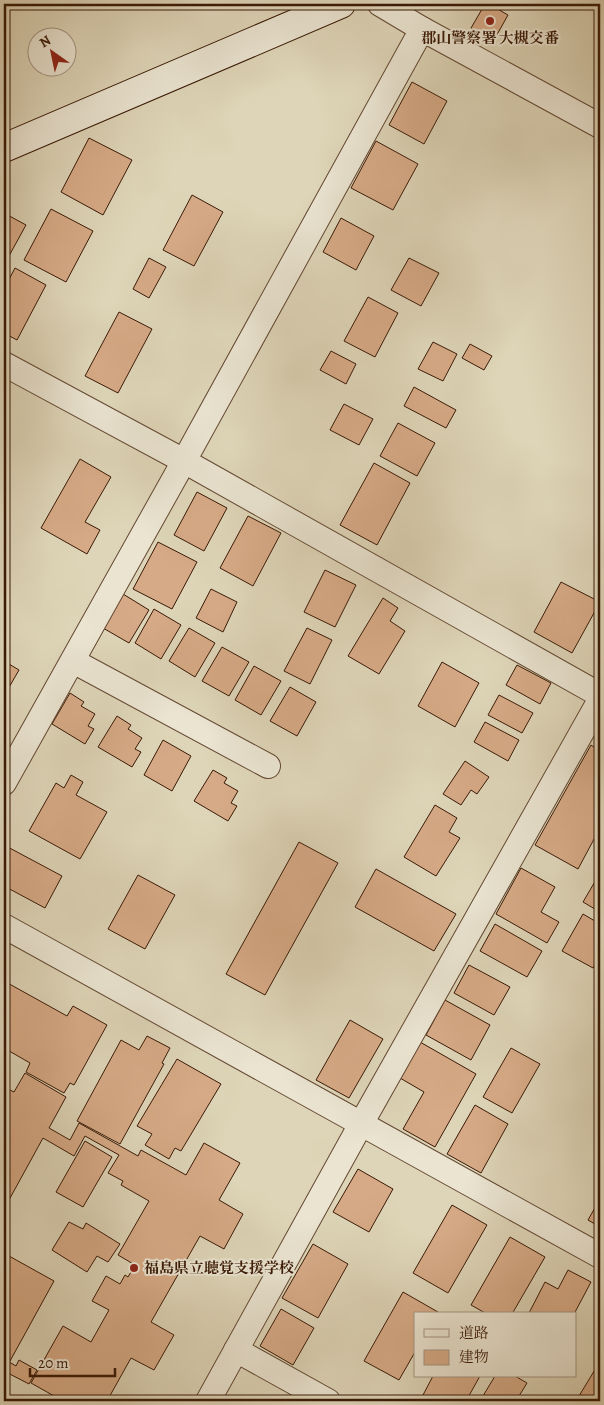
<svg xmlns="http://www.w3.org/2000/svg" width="604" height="1405" font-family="Alegreya,'Noto Serif JP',serif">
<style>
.building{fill:#d6aa86;stroke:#391906}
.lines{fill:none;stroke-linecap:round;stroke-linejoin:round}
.street-casing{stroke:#624832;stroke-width:26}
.secondary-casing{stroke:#391906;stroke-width:30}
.street{stroke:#eae4d1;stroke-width:24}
.secondary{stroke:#eae4d1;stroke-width:28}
.poi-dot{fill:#8f2418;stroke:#eae4d1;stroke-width:2}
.labels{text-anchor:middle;stroke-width:4;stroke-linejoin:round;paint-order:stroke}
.poi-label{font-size:15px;font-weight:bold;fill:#391906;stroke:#eae4d1}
</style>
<rect width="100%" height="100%" fill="#ded5b8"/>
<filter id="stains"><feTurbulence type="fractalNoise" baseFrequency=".004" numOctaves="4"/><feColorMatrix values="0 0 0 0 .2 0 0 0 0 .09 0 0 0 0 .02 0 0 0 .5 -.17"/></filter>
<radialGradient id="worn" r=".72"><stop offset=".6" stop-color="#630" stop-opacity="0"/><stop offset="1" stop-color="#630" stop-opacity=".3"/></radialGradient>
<!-- building -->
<g class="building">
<polygon points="485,4 489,4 508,15 494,40 471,28"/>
<polygon points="412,82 447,101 424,144 389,125"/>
<polygon points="89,138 132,160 103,215 61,192"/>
<polygon points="376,141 418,164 393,210 351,188"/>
<polygon points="192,195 223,212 194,266 163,250"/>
<polygon points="51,209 93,231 66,282 24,260"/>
<polygon points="4,213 26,225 4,265"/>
<polygon points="341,218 374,236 356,270 323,252"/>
<polygon points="149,258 166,267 149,298 133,289"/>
<polygon points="409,258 439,273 421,306 391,290"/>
<polygon points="15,268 46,285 17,340 4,333 4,289"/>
<polygon points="368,297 398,313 375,357 344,341"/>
<polygon points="119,312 152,329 118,393 85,376"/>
<polygon points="433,342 457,354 443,381 418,369"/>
<polygon points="470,344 492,356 484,370 462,358"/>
<polygon points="331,351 356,364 346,384 320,370"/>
<polygon points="414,387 456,410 446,428 404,406"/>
<polygon points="344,404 373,419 359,445 330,430"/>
<polygon points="398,423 435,443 417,476 380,456"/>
<polygon points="80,459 111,477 85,522 100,530 87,554 41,528"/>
<polygon points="374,463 410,483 377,545 340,525"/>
<polygon points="197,492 227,508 204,551 174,535"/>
<polygon points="248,516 281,533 253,586 220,568"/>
<polygon points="158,542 197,562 172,609 133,589"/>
<polygon points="325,570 356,585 335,627 304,612"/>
<polygon points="561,582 600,602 572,653 534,632"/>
<polygon points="211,589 237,602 223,632 196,618"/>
<polygon points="123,594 149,610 129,643 103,628"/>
<polygon points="383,598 398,608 390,621 405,631 379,674 348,656"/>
<polygon points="154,609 181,625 161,659 135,643"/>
<polygon points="189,628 215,643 195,677 169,661"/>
<polygon points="307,628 332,640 310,684 284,671"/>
<polygon points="222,647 249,662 229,696 202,681"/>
<polygon points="4,661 19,670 4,696"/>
<polygon points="442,662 479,683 455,727 418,706"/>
<polygon points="517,665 551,683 540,704 506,685"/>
<polygon points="254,666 281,681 261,715 235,700"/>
<polygon points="290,687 316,702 297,736 270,721"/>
<polygon points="70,693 84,702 81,706 95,714 88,726 94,729 85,744 52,724"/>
<polygon points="499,695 533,713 522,733 488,715"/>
<polygon points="117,716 131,725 128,729 142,738 135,749 141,752 132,767 98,747"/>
<polygon points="485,722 519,740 508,761 474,742"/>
<polygon points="163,740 191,756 172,791 144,775"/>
<polygon points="591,745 600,751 600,828 578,869 535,845"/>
<polygon points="465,761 489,777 477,794 471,790 461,805 443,794"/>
<polygon points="213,770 227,778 224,783 238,791 231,803 237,806 228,821 194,801"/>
<polygon points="71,775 83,782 76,795 107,812 80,859 29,831 56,783 64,788"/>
<polygon points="435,805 457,818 449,832 460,838 436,876 404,857"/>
<polygon points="299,842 338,863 265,995 226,974"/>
<polygon points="4,845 62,876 45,908 4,886"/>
<polygon points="521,868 555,887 541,912 559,922 547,943 496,914"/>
<polygon points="376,869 456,914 434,951 355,907"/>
<polygon points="600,873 600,912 583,902"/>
<polygon points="138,875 175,895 145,949 108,929"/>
<polygon points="583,914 600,924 600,955 593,968 562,951"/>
<polygon points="495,924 542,951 527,977 480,951"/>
<polygon points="469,965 510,987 494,1015 454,993"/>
<polygon points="4,981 67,1016 73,1006 107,1025 74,1085 70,1083 64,1093 26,1072 30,1063 4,1048"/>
<polygon points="445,1000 490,1025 471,1060 426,1035"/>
<polygon points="350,1020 383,1039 349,1098 316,1080"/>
<polygon points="147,1036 170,1048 162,1063 164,1064 120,1144 77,1121 121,1040 139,1050"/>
<polygon points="420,1042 476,1074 435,1147 403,1129 424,1092 400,1078"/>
<polygon points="511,1048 540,1064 512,1113 483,1097"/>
<polygon points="177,1059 221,1084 181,1151 175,1148 169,1159 145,1145 152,1134 137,1126"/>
<polygon points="25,1073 66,1097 49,1128 70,1140 79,1123 138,1156 141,1150 186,1175 204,1143 240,1163 219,1200 243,1214 224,1249 200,1236 151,1322 174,1335 154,1370 131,1358 107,1401 63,1401 31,1383 63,1326 91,1342 109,1310 92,1301 106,1276 120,1284 125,1275 128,1277 135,1265 118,1255 149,1201 121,1185 123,1181 108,1173 119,1155 85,1136 74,1156 43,1138 4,1209 4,1087 14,1092"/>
<polygon points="475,1105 508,1124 481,1173 447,1154"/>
<polygon points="85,1141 112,1157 83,1207 56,1192"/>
<polygon points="358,1169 393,1189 369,1232 333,1212"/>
<polygon points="600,1199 600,1227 588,1220"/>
<polygon points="452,1205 487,1225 448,1293 413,1273"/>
<polygon points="69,1222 83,1229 86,1223 120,1244 108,1262 97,1256 87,1272 52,1250"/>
<polygon points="510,1237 545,1257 512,1314 487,1314 471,1305"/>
<polygon points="313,1244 348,1264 318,1318 282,1298"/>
<polygon points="9,1256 54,1281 10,1361 4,1357 4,1266"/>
<polygon points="568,1270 591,1282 574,1314 529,1313 545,1282 558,1289"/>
<polygon points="403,1292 438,1312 437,1314 415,1314 415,1352 399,1380 364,1361"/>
<polygon points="281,1309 314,1328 293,1365 260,1346"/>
<polygon points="4,1359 16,1366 19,1360 37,1370 29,1384 4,1371"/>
<polygon points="599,1363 600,1401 576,1401"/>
<polygon points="433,1376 480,1376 466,1401 434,1401 423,1395"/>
<polygon points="495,1376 515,1376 527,1383 516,1401 480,1401"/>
</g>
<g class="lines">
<!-- street casing -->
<g class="street-casing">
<g id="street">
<polyline points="380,4 422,29 600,126"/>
<polyline points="4,364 184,461 600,695"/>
<polyline points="73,661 268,766"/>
<polyline points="4,783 184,461 422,29"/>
<polyline points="4,926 600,1256"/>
<polyline points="236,1350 328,1401"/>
<polyline points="208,1401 361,1124 600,700"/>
</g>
</g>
<!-- secondary casing -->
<g class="secondary-casing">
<polyline id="secondary" points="4,148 341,4"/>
</g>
<!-- street -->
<use href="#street" class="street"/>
<!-- secondary -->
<use href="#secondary" class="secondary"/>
</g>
<!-- markers -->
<g class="poi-dot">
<circle cx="490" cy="21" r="5"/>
<circle cx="134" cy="1268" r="5"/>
</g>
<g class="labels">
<!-- poi labels -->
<g class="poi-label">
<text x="490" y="43">郡山警察署 大槻交番</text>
<text x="144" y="1273" text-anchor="start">福島県立聴覚支援学校</text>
</g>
</g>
<!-- margin -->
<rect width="604" height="1405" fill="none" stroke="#ded5b8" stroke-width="20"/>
<rect x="5" y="5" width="594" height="1395" fill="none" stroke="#391906" stroke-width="2.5"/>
<rect x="10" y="10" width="584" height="1385" fill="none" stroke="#391906"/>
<!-- legend -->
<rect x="414" y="1312" width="162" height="65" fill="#eae4d1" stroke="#a39380"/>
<rect x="424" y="1329" width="25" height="8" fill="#eae4d1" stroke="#a39380"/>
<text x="459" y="1338" font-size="15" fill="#391906">道路</text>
<rect x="424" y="1350" width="25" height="15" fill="#d6aa86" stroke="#a39380"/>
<text x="459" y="1362" font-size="15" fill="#391906">建物</text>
<!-- north arrow -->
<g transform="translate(52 52) rotate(327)"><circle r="24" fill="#eae4d1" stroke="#a39380"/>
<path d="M0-4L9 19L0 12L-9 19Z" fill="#8f2418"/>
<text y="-8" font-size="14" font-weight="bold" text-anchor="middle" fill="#391906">N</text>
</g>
<!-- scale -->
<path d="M30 1368v8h85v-8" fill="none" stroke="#391906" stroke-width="2.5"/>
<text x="38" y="1368" font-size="15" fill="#391906" stroke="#eae4d1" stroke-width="4" paint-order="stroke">20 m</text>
<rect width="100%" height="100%" filter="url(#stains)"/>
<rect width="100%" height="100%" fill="url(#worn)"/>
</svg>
